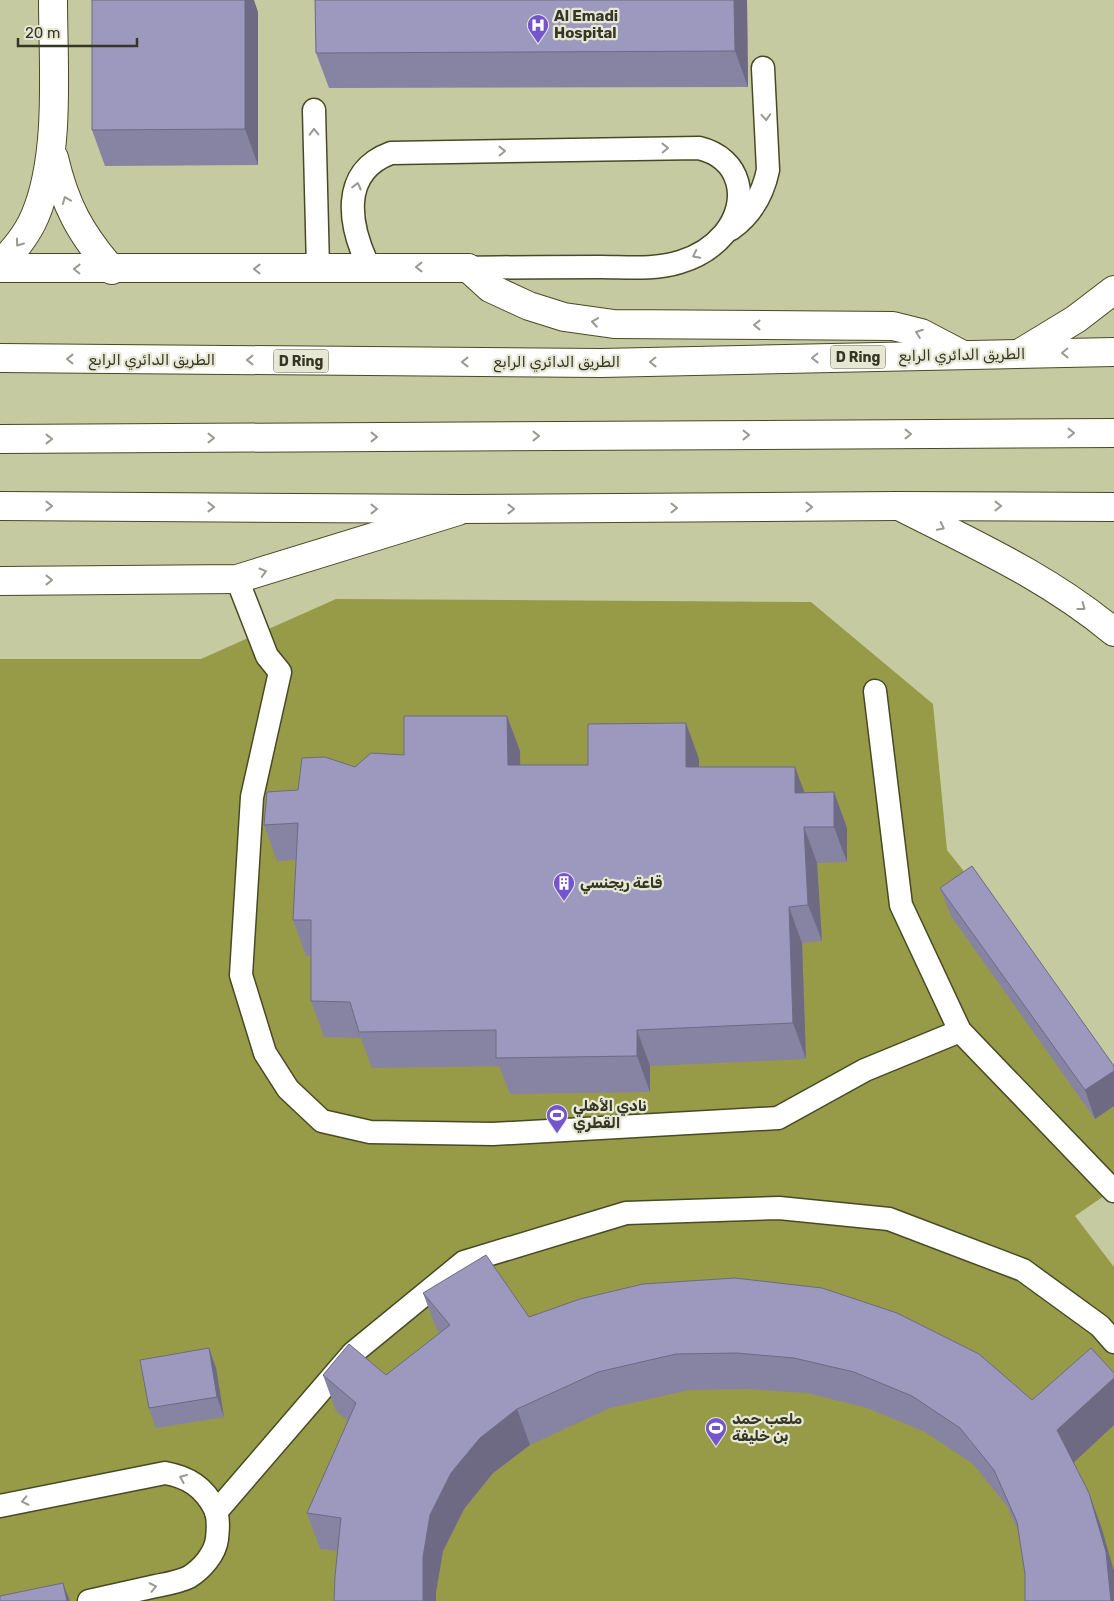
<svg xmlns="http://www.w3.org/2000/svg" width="1114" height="1601" font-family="Rubik,Cairo,sans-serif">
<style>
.green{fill:#979b47}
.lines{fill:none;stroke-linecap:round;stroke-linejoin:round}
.service-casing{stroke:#484a25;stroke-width:25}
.minor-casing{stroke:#484a25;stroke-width:30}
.tertiary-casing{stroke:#484a25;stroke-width:30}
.primary-casing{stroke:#484a25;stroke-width:30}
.service{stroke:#fff;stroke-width:22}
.minor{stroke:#fff;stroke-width:28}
.tertiary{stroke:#fff;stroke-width:28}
.primary{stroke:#fff;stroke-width:28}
.wall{fill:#8783a3}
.shaded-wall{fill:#6e6a84}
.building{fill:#9d98bd;stroke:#6e6a84}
.oneway{stroke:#9a9a92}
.labels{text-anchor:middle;stroke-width:4.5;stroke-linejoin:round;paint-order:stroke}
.shield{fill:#e6e8d4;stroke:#6a6b5a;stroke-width:1}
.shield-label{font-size:14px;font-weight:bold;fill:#353626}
.poi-label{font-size:15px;font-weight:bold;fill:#353626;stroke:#e6e8d4;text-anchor:start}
.street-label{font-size:15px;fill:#353626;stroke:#e6e8d4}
</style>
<rect width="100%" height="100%" fill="#c6caa1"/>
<!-- green -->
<polygon class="green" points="336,599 811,602 933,704 947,850 1027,951 1114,1079 1114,1189 1075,1216 1114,1267 1114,1601 0,1601 0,659 201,659"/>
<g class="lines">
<!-- service casing -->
<g class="service-casing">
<g id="service">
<polyline points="314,110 318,268"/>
<path d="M731,229c21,-15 32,-35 37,-59l-5,-102"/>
<path d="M369,267c-20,-41 -30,-95 22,-114l308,-5c42,10 52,53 25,86 -11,13 -27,23 -44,28 -25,8 -53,5 -79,5 -44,0 -89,0 -133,1"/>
<polyline points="237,579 267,656 280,672 252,797 241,975 265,1053 288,1089 322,1121 370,1132 493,1134 778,1118 865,1070 960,1031"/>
<polyline points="875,691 901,905 960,1031 1114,1191"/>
<path d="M0,1506l165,-33c23,4 39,14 50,36 4,9 3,20 2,30 -2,15 -15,30 -28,38 -10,5 -23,7 -33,9 -23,5 -45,10 -67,15"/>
<polyline points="216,1512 353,1353 464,1262 626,1213 779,1208 889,1219 1023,1270 1100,1326 1114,1342"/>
</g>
</g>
<!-- minor casing -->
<g class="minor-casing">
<g id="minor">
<path d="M54,158c11,47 26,75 58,112"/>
<path d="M0,265c14,-15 27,-30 35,-49 26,-61 18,-150 18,-216"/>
<polyline points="0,268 468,268"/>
</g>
</g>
<!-- tertiary casing -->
<g class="tertiary-casing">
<polyline id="tertiary" points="0,581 237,579 458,511"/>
</g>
<!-- primary casing -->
<g class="primary-casing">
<g id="primary">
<polyline points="468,268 490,288 529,306 564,317 614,324 893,326 921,333 961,354"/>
<polyline points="1020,353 1076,319 1114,290"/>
<polyline points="0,358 601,363 1114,352"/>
<polyline points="0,439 1114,433"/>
<polyline points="0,506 463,509 897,506 1114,507"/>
<path d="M903,508c75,38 146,70 211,124"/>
</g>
</g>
<!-- service -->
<use href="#service" class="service"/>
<!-- minor -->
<use href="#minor" class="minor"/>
<!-- tertiary -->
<use href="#tertiary" class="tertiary"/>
<!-- primary -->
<use href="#primary" class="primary"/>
</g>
<!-- wall -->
<g class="wall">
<polygon points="315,0 747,0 748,87 329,88 316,53"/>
<polygon points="258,12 258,165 105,166 92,130"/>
<polygon points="507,716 520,751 520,765 588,765 686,723 699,759 699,767 804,793 834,792 847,828 847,862 817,863 822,941 802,943 806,1059 650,1066 650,1092 510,1094 499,1066 372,1068 361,1038 324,1037 311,1001 311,956 306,956 293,920 296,860 277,861 264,825 298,790 355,767 404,755"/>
<polygon points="940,888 1114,1066 1114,1106 1095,1119 951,916"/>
<polygon points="643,1284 1073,1463 1089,1493 1102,1529 1025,1574 1018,1530 1007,1506 973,1464 925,1432 867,1408 807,1393 749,1389 689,1390 610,1408 530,1445 493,1473 464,1509 443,1551 436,1592 436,1601 334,1601 338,1551 320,1549 307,1513 348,1421 336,1411 323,1375 386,1375 440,1333 436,1328 423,1293 529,1317"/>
<polygon points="209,1348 216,1368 224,1417 156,1428 149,1408"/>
</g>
<!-- shaded-wall -->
<g class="shaded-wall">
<polygon points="245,0 254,0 258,12 258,165 245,129"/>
<polygon points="734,0 747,0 748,87 735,51"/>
<polygon points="507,716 520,751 521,801 508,765"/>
<polygon points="686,723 699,759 699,803 686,767"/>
<polygon points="795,767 808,802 808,829 795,793"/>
<polygon points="834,792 847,828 847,862 834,827"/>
<polygon points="804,827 817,863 822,941 808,905"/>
<polygon points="789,907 802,943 806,1059 793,1023"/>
<polygon points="637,1030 650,1066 650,1092 637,1056"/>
<polygon points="1114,1071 1114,1106 1095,1119 1085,1090"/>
<polygon points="209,1348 216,1368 224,1417 217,1397"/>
<polygon points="1114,1378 1114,1425 1070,1466 1057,1430"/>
<polygon points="517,1409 530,1445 493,1473 464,1509 443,1551 436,1592 436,1601 423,1601 423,1557 430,1515 451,1473 480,1438"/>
<polygon points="1089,1493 1102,1529 1114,1571 1114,1601 1111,1601"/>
<polygon points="63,1583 70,1601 67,1601"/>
</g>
<!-- building -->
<g class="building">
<polygon points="92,0 245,0 245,129 92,130"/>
<polygon points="315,0 734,0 735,51 316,53"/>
<polygon points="404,716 507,716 508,765 588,765 588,724 686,723 686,767 795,767 795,793 834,792 834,827 804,827 808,905 789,907 793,1023 637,1030 637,1056 496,1058 496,1030 359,1032 350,1002 311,1001 311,920 293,920 298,823 264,825 267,792 298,790 302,758 325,757 355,767 371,753 404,755"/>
<polygon points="972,866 1114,1066 1114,1071 1085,1090 940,888"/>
<polygon points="486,1255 529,1317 580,1299 643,1284 735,1278 822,1288 897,1313 979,1354 1032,1400 1091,1348 1114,1373 1114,1378 1057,1430 1089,1493 1106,1552 1111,1601 1025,1601 1025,1574 1017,1522 994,1470 960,1428 912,1396 854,1372 794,1358 736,1353 676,1354 598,1372 517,1409 480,1438 451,1473 430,1515 423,1557 423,1601 334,1601 335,1576 341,1518 307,1513 356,1403 323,1375 349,1344 386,1375 450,1325 423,1293"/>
<polygon points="209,1348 217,1397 149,1408 140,1360"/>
<polygon points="63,1583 67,1601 0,1601 0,1596"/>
</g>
<!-- one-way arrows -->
<defs><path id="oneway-chevron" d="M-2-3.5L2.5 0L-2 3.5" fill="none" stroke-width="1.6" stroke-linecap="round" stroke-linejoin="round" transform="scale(1.25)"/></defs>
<g class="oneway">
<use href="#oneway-chevron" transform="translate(766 117) rotate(86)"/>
<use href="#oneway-chevron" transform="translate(314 132) rotate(-91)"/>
<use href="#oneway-chevron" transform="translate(665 148) rotate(-1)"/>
<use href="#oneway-chevron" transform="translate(502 151) rotate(-1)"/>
<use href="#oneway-chevron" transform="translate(357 186) rotate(-76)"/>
<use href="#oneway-chevron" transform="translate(66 200) rotate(-112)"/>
<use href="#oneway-chevron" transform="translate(19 243) rotate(126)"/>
<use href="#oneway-chevron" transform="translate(696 255) rotate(153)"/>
<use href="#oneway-chevron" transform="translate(419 267) rotate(-180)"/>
<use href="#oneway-chevron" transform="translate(77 269) rotate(-179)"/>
<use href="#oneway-chevron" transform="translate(257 269) rotate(180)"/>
<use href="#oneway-chevron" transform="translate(595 322) rotate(-172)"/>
<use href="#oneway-chevron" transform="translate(757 325) rotate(-180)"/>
<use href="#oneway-chevron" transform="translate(919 333) rotate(-160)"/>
<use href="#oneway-chevron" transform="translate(1065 353) rotate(179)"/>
<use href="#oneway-chevron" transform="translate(815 358) rotate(179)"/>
<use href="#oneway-chevron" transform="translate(70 359) rotate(-180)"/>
<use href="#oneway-chevron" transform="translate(250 360) rotate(-180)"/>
<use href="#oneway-chevron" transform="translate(465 362) rotate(-180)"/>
<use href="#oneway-chevron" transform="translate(653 362) rotate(179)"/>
<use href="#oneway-chevron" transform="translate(1071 433)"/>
<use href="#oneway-chevron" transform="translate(908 434)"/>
<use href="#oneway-chevron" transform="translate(746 435)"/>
<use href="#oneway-chevron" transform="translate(536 436)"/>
<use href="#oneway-chevron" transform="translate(374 437)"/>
<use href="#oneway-chevron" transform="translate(211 438)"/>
<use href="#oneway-chevron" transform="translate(49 439)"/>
<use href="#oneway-chevron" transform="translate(49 506)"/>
<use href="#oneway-chevron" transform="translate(998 506)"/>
<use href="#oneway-chevron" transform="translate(211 507)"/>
<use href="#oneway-chevron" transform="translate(809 507) rotate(-1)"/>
<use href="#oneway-chevron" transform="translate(674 508)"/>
<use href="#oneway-chevron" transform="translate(374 509)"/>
<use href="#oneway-chevron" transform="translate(511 509)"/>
<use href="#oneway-chevron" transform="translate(941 527) rotate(27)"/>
<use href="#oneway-chevron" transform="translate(263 572) rotate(-16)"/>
<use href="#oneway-chevron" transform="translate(49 580)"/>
<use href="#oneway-chevron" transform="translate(1082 607) rotate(37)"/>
<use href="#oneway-chevron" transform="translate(183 1478) rotate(-157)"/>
<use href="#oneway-chevron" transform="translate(25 1501) rotate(168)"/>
<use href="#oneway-chevron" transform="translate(153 1587) rotate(-12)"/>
</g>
<!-- icons -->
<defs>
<g id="hospital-pin" transform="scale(1.125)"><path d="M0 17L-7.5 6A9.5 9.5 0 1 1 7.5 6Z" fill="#7455ce" stroke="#e6e8d4"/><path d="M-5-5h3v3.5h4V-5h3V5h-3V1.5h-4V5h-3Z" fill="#fff"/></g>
<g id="building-pin" transform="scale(1.125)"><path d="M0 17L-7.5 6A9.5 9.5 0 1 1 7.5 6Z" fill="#7455ce" stroke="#e6e8d4"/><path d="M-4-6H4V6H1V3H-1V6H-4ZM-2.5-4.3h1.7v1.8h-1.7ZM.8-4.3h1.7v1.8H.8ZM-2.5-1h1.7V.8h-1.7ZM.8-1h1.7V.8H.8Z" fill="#fff"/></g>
<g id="stadium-pin" transform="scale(1.125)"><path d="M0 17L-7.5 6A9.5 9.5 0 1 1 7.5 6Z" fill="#7455ce" stroke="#e6e8d4"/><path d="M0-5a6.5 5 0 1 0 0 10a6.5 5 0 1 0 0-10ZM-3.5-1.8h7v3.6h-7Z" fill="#fff"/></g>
</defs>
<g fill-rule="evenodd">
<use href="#hospital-pin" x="538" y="25"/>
<use href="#building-pin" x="564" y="883"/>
<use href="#stadium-pin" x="557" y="1115"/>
<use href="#stadium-pin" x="716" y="1428"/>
</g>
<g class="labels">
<!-- shield labels -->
<g class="shield">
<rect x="830.5" y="345.5" width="55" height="23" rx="4"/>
<rect x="273.5" y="349.5" width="55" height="23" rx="4"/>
</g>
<g class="shield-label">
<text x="858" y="362">D Ring</text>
<text x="301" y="366">D Ring</text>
</g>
<!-- poi labels -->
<g class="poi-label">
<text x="554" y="21">Al Emadi<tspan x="554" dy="17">Hospital</tspan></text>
<text x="580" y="888">قاعة ريجنسي</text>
<text x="573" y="1111">نادي الأهلي<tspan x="573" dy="17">القطري</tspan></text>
<text x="732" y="1424">ملعب حمد<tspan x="732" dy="17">بن خليفة</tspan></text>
</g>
<!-- street labels -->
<g class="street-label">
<text transform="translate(962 355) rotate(-1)" y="5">الطريق الدائري الرابع</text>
<text x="152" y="365">الطريق الدائري الرابع</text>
<text x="557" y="367">الطريق الدائري الرابع</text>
</g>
</g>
<!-- scale -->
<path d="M18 38v8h119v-8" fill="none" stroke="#353626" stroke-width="2.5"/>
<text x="25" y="38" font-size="15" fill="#353626" stroke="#e6e8d4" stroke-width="4" paint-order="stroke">20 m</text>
</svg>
